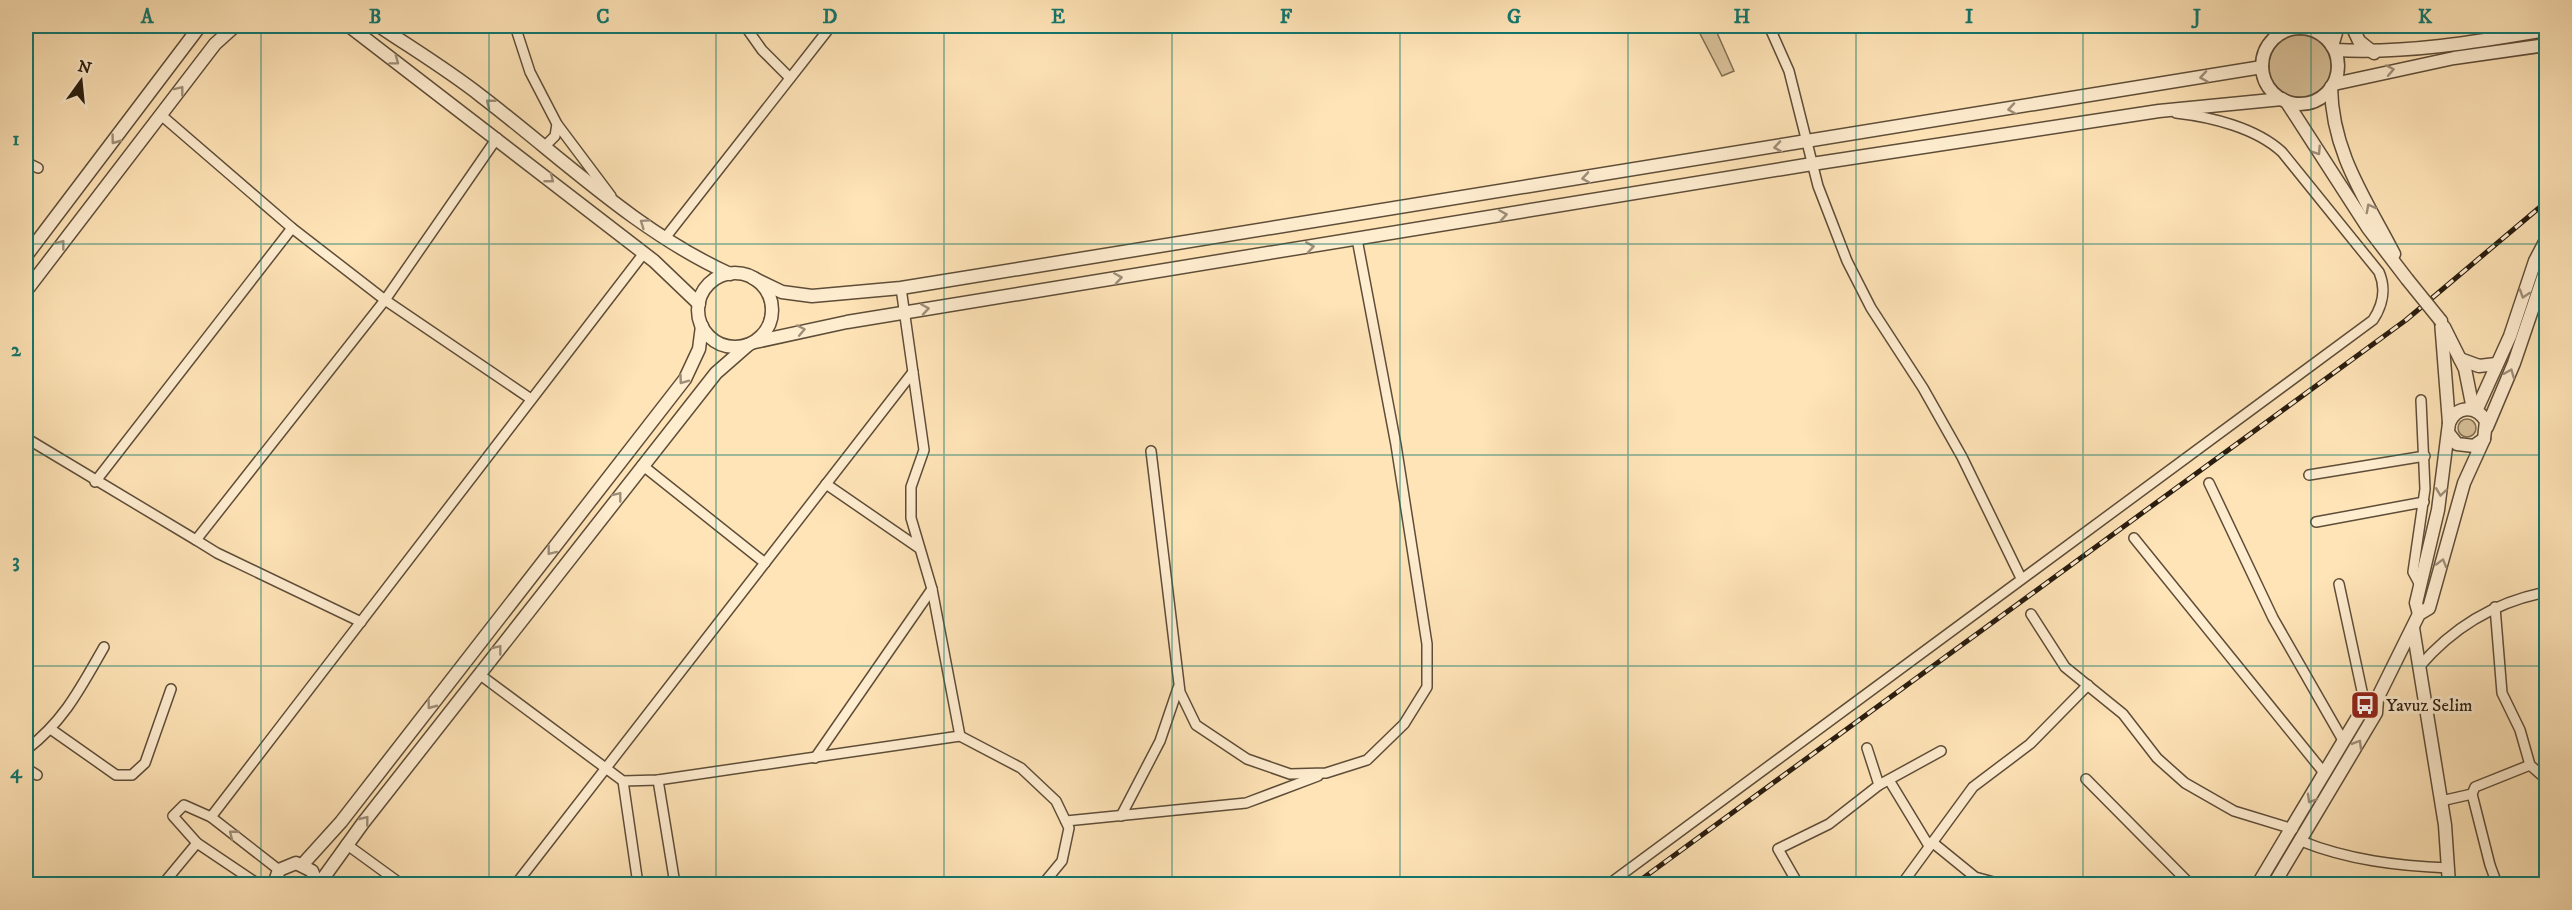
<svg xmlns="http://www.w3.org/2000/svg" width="2572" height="910" font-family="'IM FELL DW Pica',serif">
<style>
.green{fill:#dac29a;stroke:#816e54;stroke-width:1.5}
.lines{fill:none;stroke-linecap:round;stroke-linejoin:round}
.minor-casing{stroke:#5e4d38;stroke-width:12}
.tertiary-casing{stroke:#5e4d38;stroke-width:15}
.minor{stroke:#ffedd0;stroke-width:9}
.tertiary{stroke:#ffedd0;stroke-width:12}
.rail-casing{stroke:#281b0e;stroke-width:5}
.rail{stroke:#ffedd0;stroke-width:3;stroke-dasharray:9;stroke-linecap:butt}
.tertiary-bridge-casing{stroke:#5e4d38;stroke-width:15;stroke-linecap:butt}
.tertiary-bridge{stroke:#ffedd0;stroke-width:12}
.oneway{stroke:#9e8e79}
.grid{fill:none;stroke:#0f766e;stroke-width:1.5;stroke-opacity:0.55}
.labels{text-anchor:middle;stroke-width:6;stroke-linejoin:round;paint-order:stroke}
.poi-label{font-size:18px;fill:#281b0e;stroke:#ffedd0;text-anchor:start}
.neatline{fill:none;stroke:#0f766e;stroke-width:2}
.grid-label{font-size:20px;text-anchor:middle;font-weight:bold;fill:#0f766e}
</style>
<rect width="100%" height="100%" fill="#ffe4b7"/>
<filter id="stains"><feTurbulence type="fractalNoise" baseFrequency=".00333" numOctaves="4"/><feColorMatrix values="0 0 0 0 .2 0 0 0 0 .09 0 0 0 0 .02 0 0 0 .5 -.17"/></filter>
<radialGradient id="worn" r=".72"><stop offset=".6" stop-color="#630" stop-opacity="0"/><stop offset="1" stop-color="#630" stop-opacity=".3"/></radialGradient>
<!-- green -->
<g class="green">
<polygon points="1696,26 1714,26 1734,71 1722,76"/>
<circle cx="2300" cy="66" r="31"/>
<circle cx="2467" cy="428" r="9"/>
</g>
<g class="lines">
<!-- minor casing -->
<g class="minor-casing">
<g id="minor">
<polyline points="515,26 530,72 557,124 611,196"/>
<polyline points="745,26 762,50 790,78"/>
<polyline points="1769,26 1789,71 1818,186 1847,261 1871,308 1923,388 1962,457 2021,578"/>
<polyline points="161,115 292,228 385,300 531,399"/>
<polyline points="545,146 555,136 557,124"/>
<polyline points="26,162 38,168"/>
<polyline points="665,238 831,26"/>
<polyline points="901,288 924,450 911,487 911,518 932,589 960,736"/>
<polyline points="26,438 196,540 385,300 497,138"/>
<polyline points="1151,451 1180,692 1196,725 1247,759 1290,774 1326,773 1367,760 1404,724 1427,687 1427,644 1396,445 1357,239"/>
<polyline points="642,465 765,563"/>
<polyline points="2309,475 2425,456"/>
<polyline points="95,482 292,228"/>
<polyline points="2209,483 2273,618 2344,742"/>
<polyline points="826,484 919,548"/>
<polyline points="2316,522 2424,502"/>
<polyline points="2134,538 2325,774"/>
<polyline points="196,540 217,553 361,622"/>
<polyline points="2339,584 2365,705"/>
<polyline points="2420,585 2413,572 2425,489 2421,400"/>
<polyline points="2495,607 2502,693 2520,730 2530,765 2546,779"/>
<polyline points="2031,614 2065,667 2123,714 2157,758 2185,783 2234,811 2293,829"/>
<path d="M2419,667c34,-40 76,-65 127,-75"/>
<polyline points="479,674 623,781 658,780 960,736 1021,768 1056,801 1069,828 1062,861 1043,884"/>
<polyline points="52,730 116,775 132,775 145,763 171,689"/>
<polyline points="1867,748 1879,785"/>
<path d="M26,750c38,-29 54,-61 78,-103"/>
<polyline points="815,758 932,589"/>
<polyline points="26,768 37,775"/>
<polyline points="2086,779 2190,884"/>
<polyline points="658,780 675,884"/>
<polyline points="1889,780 1929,846"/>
<polyline points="623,781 638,884"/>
<polyline points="2472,794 2490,865 2497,884"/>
<polyline points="2441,801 2472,794 2475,787 2530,765"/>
<polyline points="1121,816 1160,741 1178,688"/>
<polyline points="211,817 644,253"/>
<polyline points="1066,821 1246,803 1318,776"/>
<path d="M2301,841c47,19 97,25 148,27"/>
<polyline points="1932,842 1975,877 2001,884"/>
<polyline points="346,844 401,884"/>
<polyline points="163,884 197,843"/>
<polyline points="258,884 197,843 173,816 184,805 211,817 279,870"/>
<polyline points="516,884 913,372"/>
<path d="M1609,884l764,-564c10,-15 13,-32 6,-48l-97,-120c-26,-24 -70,-35 -106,-39"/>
<polyline points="1798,884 1778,849 1829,824 1879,785 1941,751"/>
<polyline points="1902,884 1973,787 2030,744 2088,685"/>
</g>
</g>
<!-- tertiary casing -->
<g class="tertiary-casing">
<g id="tertiary">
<polyline points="349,26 654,261 699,304"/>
<path d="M379,26c34,23 69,44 102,70 80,61 156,136 249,178"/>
<polyline points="2352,26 2359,41 2374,53"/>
<circle cx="2300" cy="66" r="38"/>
<polyline points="2332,46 2338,26"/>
<path d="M2335,50c70,4 142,-8 211,-20"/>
<polyline points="2334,84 2454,58 2546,45"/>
<path d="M2331,87c1,65 34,111 63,167"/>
<polyline points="2286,101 2368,228 2407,279"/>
<polyline points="26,256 200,26"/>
<circle cx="735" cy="310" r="37"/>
<polyline points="753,278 782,292 812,296 901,288 2262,67"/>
<polyline points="26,291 215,44 235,26"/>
<polyline points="2441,321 2449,423"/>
<polyline points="2444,327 2465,369 2473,409"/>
<polyline points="755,342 847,322 1812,164 2159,111 2282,99"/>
<polyline points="2460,359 2479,366 2496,364"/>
<polyline points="2476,411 2510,336 2535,261 2546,240"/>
<polyline points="2487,427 2514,363 2546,269"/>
<path d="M2419,614l-3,-11 22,-93 11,-87c8,-18 27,-18 37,-2l-2,18 -10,7 -17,-2 -8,-10"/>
<polyline points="2413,628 2445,825 2449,884"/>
<polyline points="303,864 341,822 685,379 699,349 702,326"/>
<polyline points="274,884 279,870 296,863 312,871 317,884"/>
<polyline points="319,884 363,823 716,373 748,345"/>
<polyline points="2258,884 2365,705 2377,699"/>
<polyline points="2274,884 2376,713 2377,699 2419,614 2429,608 2464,483 2484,439"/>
</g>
</g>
<!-- minor -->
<use href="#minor" class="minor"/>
<!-- tertiary -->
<use href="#tertiary" class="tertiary"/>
<!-- rail casing -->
<g class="rail-casing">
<polyline id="rail" points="1635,884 2406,320 2546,202"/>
</g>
<!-- rail -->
<use href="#rail" class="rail"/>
<!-- tertiary-bridge casing -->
<g class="tertiary-bridge-casing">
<polyline id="tertiary-bridge" points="2407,279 2441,321"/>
</g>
<!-- tertiary-bridge -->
<use href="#tertiary-bridge" class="tertiary-bridge"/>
</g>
<!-- one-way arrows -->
<defs><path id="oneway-chevron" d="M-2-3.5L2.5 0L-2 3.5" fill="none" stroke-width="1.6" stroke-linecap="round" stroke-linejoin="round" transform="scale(1.5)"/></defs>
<g class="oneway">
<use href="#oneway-chevron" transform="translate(395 61) rotate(37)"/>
<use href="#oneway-chevron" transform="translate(2390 70) rotate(-11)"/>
<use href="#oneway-chevron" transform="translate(2204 77) rotate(171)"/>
<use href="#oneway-chevron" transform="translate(180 90) rotate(-52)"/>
<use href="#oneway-chevron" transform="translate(490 103) rotate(-142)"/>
<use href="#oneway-chevron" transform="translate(2012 109) rotate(171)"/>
<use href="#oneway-chevron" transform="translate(115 140) rotate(127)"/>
<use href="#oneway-chevron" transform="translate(1778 147) rotate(171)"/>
<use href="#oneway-chevron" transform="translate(2317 151) rotate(57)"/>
<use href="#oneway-chevron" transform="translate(1586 178) rotate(171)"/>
<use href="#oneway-chevron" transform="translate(550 179) rotate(38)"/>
<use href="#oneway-chevron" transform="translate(2370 208) rotate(-118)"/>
<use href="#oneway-chevron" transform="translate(1503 215) rotate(-9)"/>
<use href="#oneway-chevron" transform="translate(644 223) rotate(-145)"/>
<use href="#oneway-chevron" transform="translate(61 244) rotate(-52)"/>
<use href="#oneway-chevron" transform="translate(1310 247) rotate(-9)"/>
<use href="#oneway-chevron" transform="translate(1118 278) rotate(-9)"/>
<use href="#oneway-chevron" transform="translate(2524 294) rotate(108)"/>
<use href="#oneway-chevron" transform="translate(925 309) rotate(-9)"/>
<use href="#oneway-chevron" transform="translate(801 330) rotate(-11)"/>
<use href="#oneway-chevron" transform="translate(2510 373) rotate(-68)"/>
<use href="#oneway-chevron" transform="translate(683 380) rotate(126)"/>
<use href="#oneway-chevron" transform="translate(2441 492) rotate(98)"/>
<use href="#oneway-chevron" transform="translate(618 496) rotate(-52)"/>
<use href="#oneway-chevron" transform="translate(551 551) rotate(128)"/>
<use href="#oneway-chevron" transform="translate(2442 563) rotate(-74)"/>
<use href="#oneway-chevron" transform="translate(498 649) rotate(-52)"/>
<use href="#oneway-chevron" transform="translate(431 705) rotate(127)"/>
<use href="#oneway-chevron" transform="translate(2358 744) rotate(-60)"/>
<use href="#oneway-chevron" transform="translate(2311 799) rotate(120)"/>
<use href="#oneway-chevron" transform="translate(365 820) rotate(-51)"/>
<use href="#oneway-chevron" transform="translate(233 834) rotate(-142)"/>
</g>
<!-- grid -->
<path class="grid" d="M261,26v858M489,26v858M716,26v858M944,26v858M1172,26v858M1400,26v858M1628,26v858M1856,26v858M2083,26v858M2311,26v858M26,244h2520M26,455h2520M26,666h2520"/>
<!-- icons -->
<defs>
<g id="bus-square" transform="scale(1.5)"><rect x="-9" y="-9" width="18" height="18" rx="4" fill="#8f2418" stroke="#ffedd0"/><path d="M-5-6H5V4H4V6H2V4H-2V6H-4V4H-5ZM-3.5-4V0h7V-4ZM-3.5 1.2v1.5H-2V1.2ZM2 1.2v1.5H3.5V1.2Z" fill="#fff"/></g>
</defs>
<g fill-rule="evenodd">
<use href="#bus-square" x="2365" y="705"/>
</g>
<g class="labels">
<!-- poi labels -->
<g class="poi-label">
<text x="2386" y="711">Yavuz Selim</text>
</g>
</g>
<!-- margin -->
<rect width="2572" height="910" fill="none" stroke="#ffe4b7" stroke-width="66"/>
<!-- north arrow -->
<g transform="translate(81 81) rotate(15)" stroke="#ffedd0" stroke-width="4.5" paint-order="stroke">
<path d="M0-4.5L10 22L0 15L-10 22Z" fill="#281b0e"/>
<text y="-9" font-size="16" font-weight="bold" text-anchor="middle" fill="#281b0e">N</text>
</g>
<rect x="33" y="33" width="2506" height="844" class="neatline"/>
<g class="grid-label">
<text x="147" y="23">A</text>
<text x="375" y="23">B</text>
<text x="603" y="23">C</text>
<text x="830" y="23">D</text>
<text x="1058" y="23">E</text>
<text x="1286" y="23">F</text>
<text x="1514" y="23">G</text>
<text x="1742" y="23">H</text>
<text x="1969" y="23">I</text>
<text x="2197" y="23">J</text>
<text x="2425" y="23">K</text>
<text x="16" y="145">1</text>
<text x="16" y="356">2</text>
<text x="16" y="567">3</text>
<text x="16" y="778">4</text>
</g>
<rect width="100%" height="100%" filter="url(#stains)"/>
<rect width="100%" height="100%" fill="url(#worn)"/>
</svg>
